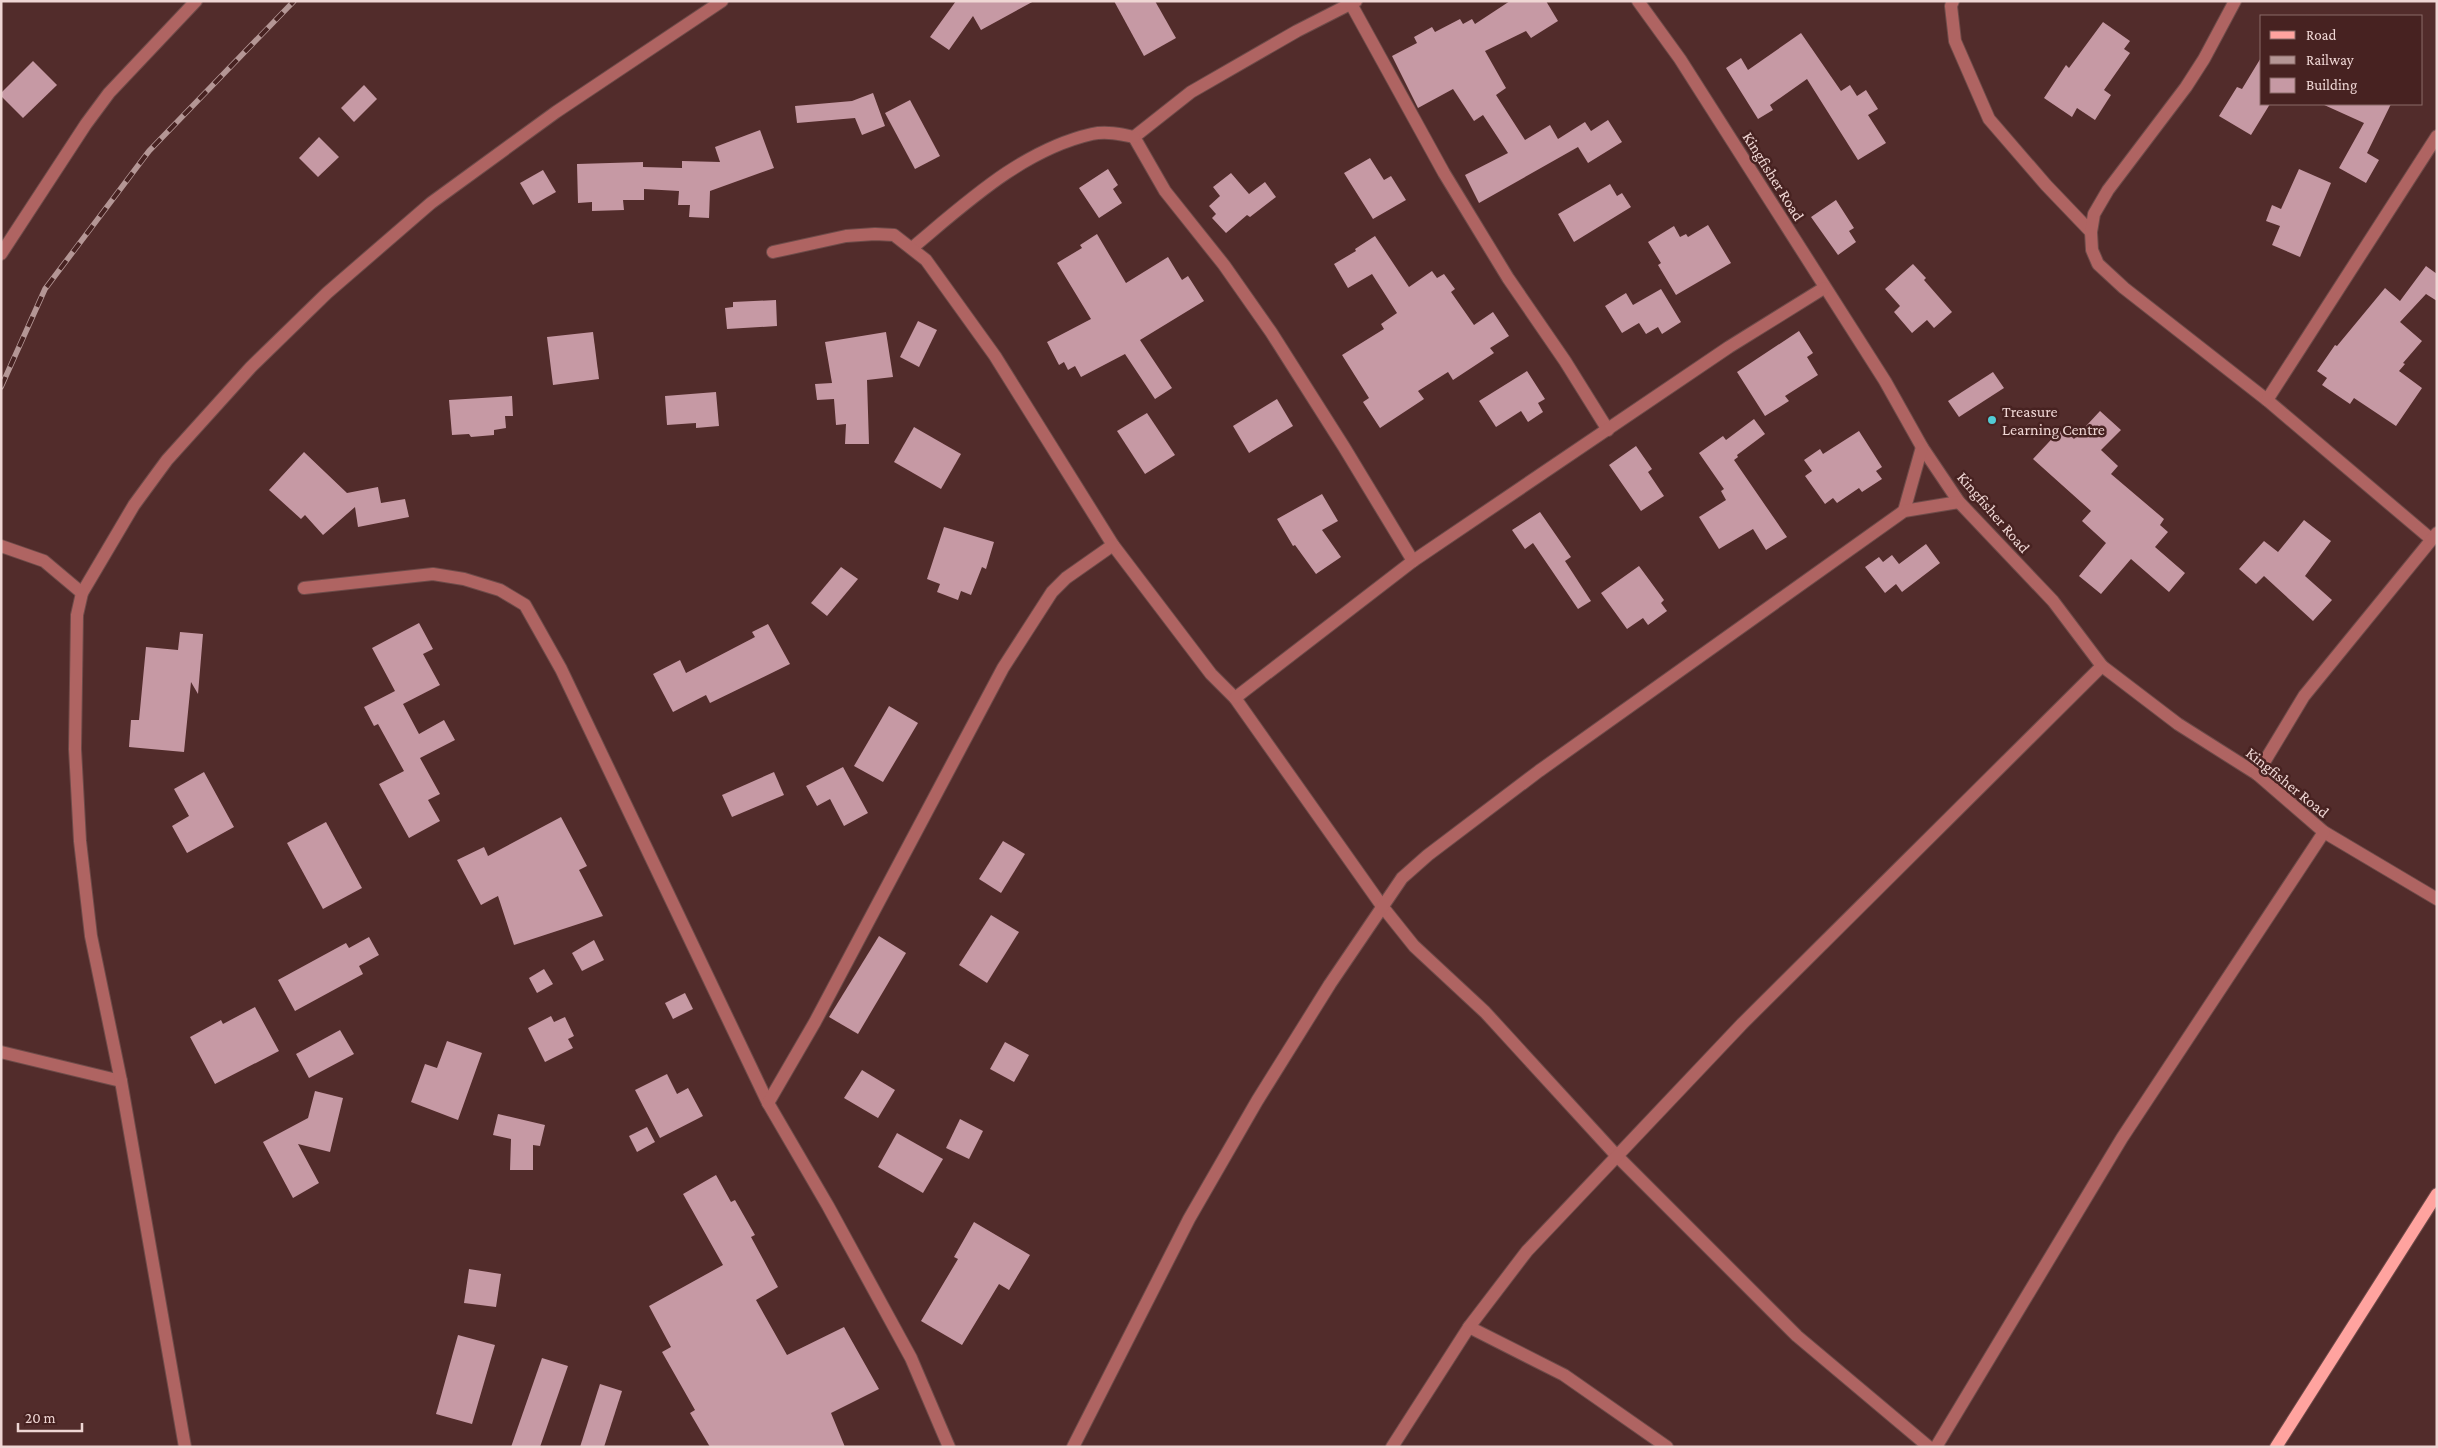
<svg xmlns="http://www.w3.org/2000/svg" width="2438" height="1448" font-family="'Crimson Pro',serif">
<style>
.building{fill:#c699a4}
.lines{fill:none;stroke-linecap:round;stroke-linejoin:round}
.minor-casing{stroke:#6e4b49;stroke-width:14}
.major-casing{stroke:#6e4b49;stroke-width:14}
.minor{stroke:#af6462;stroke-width:12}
.major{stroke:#ffa39f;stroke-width:12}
.rail-casing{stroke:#b49695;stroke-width:5.5}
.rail{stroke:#472221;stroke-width:4;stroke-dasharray:11;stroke-linecap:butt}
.poi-dot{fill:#52ccd5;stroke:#472221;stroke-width:2}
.labels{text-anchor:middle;stroke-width:5;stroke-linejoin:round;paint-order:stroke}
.street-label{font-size:16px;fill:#efd6d4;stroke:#472221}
.poi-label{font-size:16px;fill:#efd6d4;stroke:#472221;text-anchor:start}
</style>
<rect width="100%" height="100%" fill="#522c2b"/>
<!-- building -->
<g class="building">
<polygon points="956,1 1034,1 981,30 973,16 949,50 930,37"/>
<polygon points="1114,1 1155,1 1176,38 1144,56"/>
<polygon points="1510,1 1546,1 1558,21 1531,38 1526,31 1485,51 1506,88 1496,95 1525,140 1550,125 1558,139 1585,122 1591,131 1608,120 1622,142 1588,163 1578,147 1479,203 1465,175 1508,153 1483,115 1474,121 1453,89 1418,108 1392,56 1417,43 1414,37 1432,27 1435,32 1460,19 1463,24 1472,19 1475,24"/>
<polygon points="2103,22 2130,41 2124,49 2130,53 2104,90 2111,95 2095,120 2077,108 2072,117 2044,98 2066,65 2069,68"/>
<polygon points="1801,33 1841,91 1850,85 1857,96 1866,90 1878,109 1868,115 1886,143 1858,160 1807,79 1770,105 1773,110 1758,119 1726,68 1741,58 1748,70"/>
<polygon points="2262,56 2262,104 2270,104 2251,135 2219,116 2237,87 2242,89"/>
<polygon points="33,61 57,85 23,118 1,96 1,93"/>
<polygon points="364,85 377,99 354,122 341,108"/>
<polygon points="873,93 885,126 862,135 855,118 797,123 795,106 852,101"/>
<polygon points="910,100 940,156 915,169 885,113"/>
<polygon points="2322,104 2391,104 2367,153 2379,160 2366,183 2339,168 2364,123"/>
<polygon points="760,130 774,168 710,191 709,218 689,217 690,205 678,205 679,191 644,189 644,200 623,200 624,210 592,211 592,202 578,203 577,164 643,162 643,167 682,168 682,161 720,162 715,147"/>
<polygon points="319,137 339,157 318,177 299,158"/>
<polygon points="1370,158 1384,180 1391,176 1406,200 1373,219 1344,173"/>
<polygon points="1108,169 1118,185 1113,189 1122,203 1099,218 1079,188"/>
<polygon points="2299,169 2331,183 2300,257 2272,245 2280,226 2266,221 2272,205 2281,209"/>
<polygon points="543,170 556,192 533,205 520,183"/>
<polygon points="1231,173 1249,194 1265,182 1276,197 1250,217 1247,215 1226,233 1212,218 1216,214 1209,206 1220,196 1213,187"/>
<polygon points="1610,184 1617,196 1622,193 1631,207 1574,242 1558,214"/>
<polygon points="1836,200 1854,228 1849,231 1856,242 1838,255 1811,217"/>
<polygon points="1708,225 1731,263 1676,295 1658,265 1661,263 1648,242 1674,226 1680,237 1686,234 1688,237"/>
<polygon points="1097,234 1126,283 1168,257 1182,280 1188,276 1204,301 1140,340 1172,388 1155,399 1125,354 1081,377 1075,366 1068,370 1064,362 1059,365 1047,342 1091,319 1057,263 1082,248 1080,245"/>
<polygon points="1375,236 1409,287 1432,271 1437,278 1444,274 1455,289 1451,292 1474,325 1493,312 1509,336 1490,348 1494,353 1453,380 1448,372 1418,391 1424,399 1380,428 1363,402 1369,398 1342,355 1384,329 1381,324 1397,313 1372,274 1348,288 1334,264 1356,251 1355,249"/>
<polygon points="1913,264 1926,278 1924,280 1952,312 1934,328 1927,320 1912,333 1894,312 1900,306 1885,289"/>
<polygon points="2426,266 2437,274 2437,301 2426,294 2400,322 2422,341 2403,363 2405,364 2399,371 2422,388 2396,426 2354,398 2350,404 2322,385 2327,378 2317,371 2335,345 2337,346 2385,288 2400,301"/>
<polygon points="1661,289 1681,322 1662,334 1658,327 1646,334 1639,323 1622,333 1605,306 1626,293 1633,305"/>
<polygon points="776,300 777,326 727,329 725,308 733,307 733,302"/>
<polygon points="918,321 937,330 919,367 900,357"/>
<polygon points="1799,331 1813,353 1807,357 1818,375 1785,396 1789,401 1765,416 1737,372"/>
<polygon points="593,332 599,379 553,385 547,337"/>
<polygon points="886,332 893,377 867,380 869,444 845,444 846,424 836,425 834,399 817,400 815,384 832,383 825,342"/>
<polygon points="1527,371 1545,399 1538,403 1543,412 1528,422 1521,411 1496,427 1479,401"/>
<polygon points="1993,372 2004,388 1959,417 1948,401"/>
<polygon points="716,392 719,426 696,428 696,423 667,425 665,396"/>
<polygon points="512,396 513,416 505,416 506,428 494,430 494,435 471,437 469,434 452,435 449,400"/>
<polygon points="1277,399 1293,426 1249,453 1233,426"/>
<polygon points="2100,411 2121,430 2101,450 2118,466 2111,474 2164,519 2160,525 2168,532 2155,547 2185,573 2169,592 2131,559 2101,594 2079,576 2106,543 2082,521 2091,511 2033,459 2062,428 2074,439"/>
<polygon points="1147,413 1175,455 1145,474 1117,431"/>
<polygon points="1754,419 1765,434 1737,455 1738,457 1734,460 1787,537 1766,550 1753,529 1719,549 1699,517 1726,500 1721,491 1724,489 1699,453 1723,436 1726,440"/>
<polygon points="914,427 961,454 941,489 894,462"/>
<polygon points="1859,431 1882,467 1876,471 1882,479 1862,492 1859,488 1837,503 1833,498 1825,504 1805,476 1812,471 1804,460 1820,449 1823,454"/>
<polygon points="1636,446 1652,469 1648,472 1664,496 1641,511 1609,465"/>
<polygon points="304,452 347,493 378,487 381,503 405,499 409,517 358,527 355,507 323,535 305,515 301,519 269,490"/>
<polygon points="1322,494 1338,521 1322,530 1341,557 1316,574 1295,545 1293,546 1277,519"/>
<polygon points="1540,512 1571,557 1565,561 1591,601 1578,609 1533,543 1525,549 1512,530"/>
<polygon points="2304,520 2331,541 2305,576 2332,600 2313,621 2264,576 2256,584 2239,569 2264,541 2278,552"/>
<polygon points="944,527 994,542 986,569 982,567 971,595 961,591 958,600 937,592 940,584 927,579"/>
<polygon points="1926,544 1940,563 1902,592 1896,584 1885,593 1865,567 1879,557 1883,562 1892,555 1899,564"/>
<polygon points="1639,566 1664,600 1661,603 1667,611 1648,625 1643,618 1627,629 1601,593"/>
<polygon points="841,567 858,579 827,616 811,603"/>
<polygon points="419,623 433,649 423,654 440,685 403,704 419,734 444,720 455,740 420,758 440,794 428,800 440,821 409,838 379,784 404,771 378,724 374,726 364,707 395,691 372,648"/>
<polygon points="768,624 790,664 710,703 706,695 673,712 653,674 680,660 686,673 755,637 752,632"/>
<polygon points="180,632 203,634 198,694 191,682 184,752 129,747 131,720 139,720 146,647 178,650"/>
<polygon points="889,706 918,723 883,782 854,766"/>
<polygon points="843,767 868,813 844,826 830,799 817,806 806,786"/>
<polygon points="204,772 234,827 187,853 172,826 189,816 174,789"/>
<polygon points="774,772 784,795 732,817 722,795"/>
<polygon points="561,817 587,866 579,870 603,916 514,945 498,896 481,905 457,860 484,847 488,856"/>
<polygon points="326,822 362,888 323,909 287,843"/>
<polygon points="1003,841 1025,854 1001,893 979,879"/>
<polygon points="991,915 1019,932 987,983 959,965"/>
<polygon points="879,936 906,953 858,1034 829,1017"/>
<polygon points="369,937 379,955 359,966 363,974 295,1011 278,980 346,943 349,948"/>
<polygon points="594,940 604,960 582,971 572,953"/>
<polygon points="544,969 553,984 537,993 529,978"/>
<polygon points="685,993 693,1009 673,1019 665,1003"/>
<polygon points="255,1007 279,1051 215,1084 190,1037 221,1020 223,1024"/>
<polygon points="551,1016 554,1022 565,1017 574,1036 568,1039 573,1048 545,1062 528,1028"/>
<polygon points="340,1030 354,1054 309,1078 296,1054"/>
<polygon points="447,1041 482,1053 458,1120 411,1102 425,1064 437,1068"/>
<polygon points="1005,1042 1029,1055 1014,1082 990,1069"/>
<polygon points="862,1070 895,1090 878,1118 844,1098"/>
<polygon points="667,1074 677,1094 688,1088 703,1116 660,1138 635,1090"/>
<polygon points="315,1091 343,1098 330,1152 298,1144 319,1183 293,1198 263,1142 308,1118"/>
<polygon points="498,1114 545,1125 540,1146 533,1145 533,1170 510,1170 511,1139 493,1135"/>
<polygon points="960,1119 983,1131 969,1159 946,1148"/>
<polygon points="647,1127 655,1142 637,1152 629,1136"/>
<polygon points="897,1133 943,1159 923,1193 878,1167"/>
<polygon points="716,1175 731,1202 735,1200 755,1235 751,1237 778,1287 756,1300 787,1355 844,1327 879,1389 831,1413 845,1447 710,1447 690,1413 695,1410 662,1352 671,1347 649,1306 723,1265 683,1194"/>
<polygon points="974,1222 1030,1255 1009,1290 999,1284 962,1345 921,1321 958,1259 954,1257"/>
<polygon points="469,1269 501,1274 496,1307 464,1303"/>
<polygon points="458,1335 495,1345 472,1424 436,1414"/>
<polygon points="542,1358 568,1366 540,1447 511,1447"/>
<polygon points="600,1384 622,1391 604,1447 580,1447"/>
</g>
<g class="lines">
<!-- minor casing -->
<g class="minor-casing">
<g id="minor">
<polyline points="1356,1 1297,31 1191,92 1134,137 1165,191 1224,265 1271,332 1344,447 1413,561"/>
<polyline points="1638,1 1680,59 1885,381 1922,447 1959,502 2053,601 2102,666 2178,724 2257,774 2324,832 2437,899"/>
<polyline points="1953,1 1951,6 1955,41 1989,119 2046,185 2091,232"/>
<polyline points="2235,1 2204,59 2186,87 2108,190 2094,214 2091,232 2092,250 2098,264 2124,288 2267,400"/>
<polyline points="1351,4 1444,173 1508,278 1565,361 1608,430"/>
<path d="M912,248c54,-45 110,-98 180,-114 14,-3 28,0 42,3"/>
<polyline points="773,252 846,236 875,234 894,235 926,260 995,356 1113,545 1211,674 1235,698 1382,906 1414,946 1485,1012 1616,1155 1797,1336 1929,1447"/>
<polyline points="1,254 86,124 109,93 196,1"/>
<polyline points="1904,511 1922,447"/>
<polyline points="2431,539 2267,400 2437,136"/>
<polyline points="1,546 44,561 82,593"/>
<polyline points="304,588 433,574 464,579 500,590 525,605 561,669 768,1103 828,1206 911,1358 949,1447"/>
<polyline points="1235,698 1413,561 1729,347 1824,288"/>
<polyline points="2257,774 2304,696 2437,533"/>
<polyline points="1,1052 121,1081"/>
<polyline points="768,1103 815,1022 1003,668 1052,592 1066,578 1113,545"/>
<polyline points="1469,1327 1564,1375 1667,1447"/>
<polyline points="185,1447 121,1081 91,936 80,841 75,749 77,615 82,593 134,505 167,460 251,367 327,293 431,203 556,112 722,1"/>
<polyline points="1073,1447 1189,1219 1257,1101 1330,984 1402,878 1428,855 1539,771 1904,511 1959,502"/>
<polyline points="1392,1447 1469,1327 1527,1251 1742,1024 2102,666"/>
<polyline points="1936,1447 2122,1138 2324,832"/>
</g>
</g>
<!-- major casing -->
<g class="major-casing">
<polyline id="major" points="2276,1447 2437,1194"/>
</g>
<!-- minor -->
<use href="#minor" class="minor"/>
<!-- major -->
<use href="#major" class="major"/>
<!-- rail casing -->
<g class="rail-casing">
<polyline id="rail" points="1,387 45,289 149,151 294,1"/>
</g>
<!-- rail -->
<use href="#rail" class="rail"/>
</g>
<!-- markers -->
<circle class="poi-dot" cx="1992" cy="420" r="5"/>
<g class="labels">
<!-- street labels -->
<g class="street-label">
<text transform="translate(1774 176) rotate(58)" y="6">Kingfisher Road</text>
<text transform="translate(1994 512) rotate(49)" y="6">Kingfisher Road</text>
<text transform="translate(2288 782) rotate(39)" y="6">Kingfisher Road</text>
</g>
<!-- poi labels -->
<g class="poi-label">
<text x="2002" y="417">Treasure<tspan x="2002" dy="18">Learning Centre</tspan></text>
</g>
</g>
<!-- border -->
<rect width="2438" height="1448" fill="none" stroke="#efd6d4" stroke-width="5"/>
<!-- legend -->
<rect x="2260" y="15" width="162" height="90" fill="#472221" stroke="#8a6a69"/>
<rect x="2270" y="31" width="25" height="8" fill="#ffa39f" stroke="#8a6a69"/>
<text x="2306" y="40" font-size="15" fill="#efd6d4">Road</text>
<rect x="2270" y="56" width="25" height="8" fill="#b49695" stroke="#8a6a69"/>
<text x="2306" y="65" font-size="15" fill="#efd6d4">Railway</text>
<rect x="2270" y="78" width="25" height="15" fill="#c699a4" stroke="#8a6a69"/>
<text x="2306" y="90" font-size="15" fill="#efd6d4">Building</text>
<!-- scale -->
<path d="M18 1423v8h64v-8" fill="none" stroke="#efd6d4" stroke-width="2.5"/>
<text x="25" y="1423" font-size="15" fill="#efd6d4" stroke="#472221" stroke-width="4" paint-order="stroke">20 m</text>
</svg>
